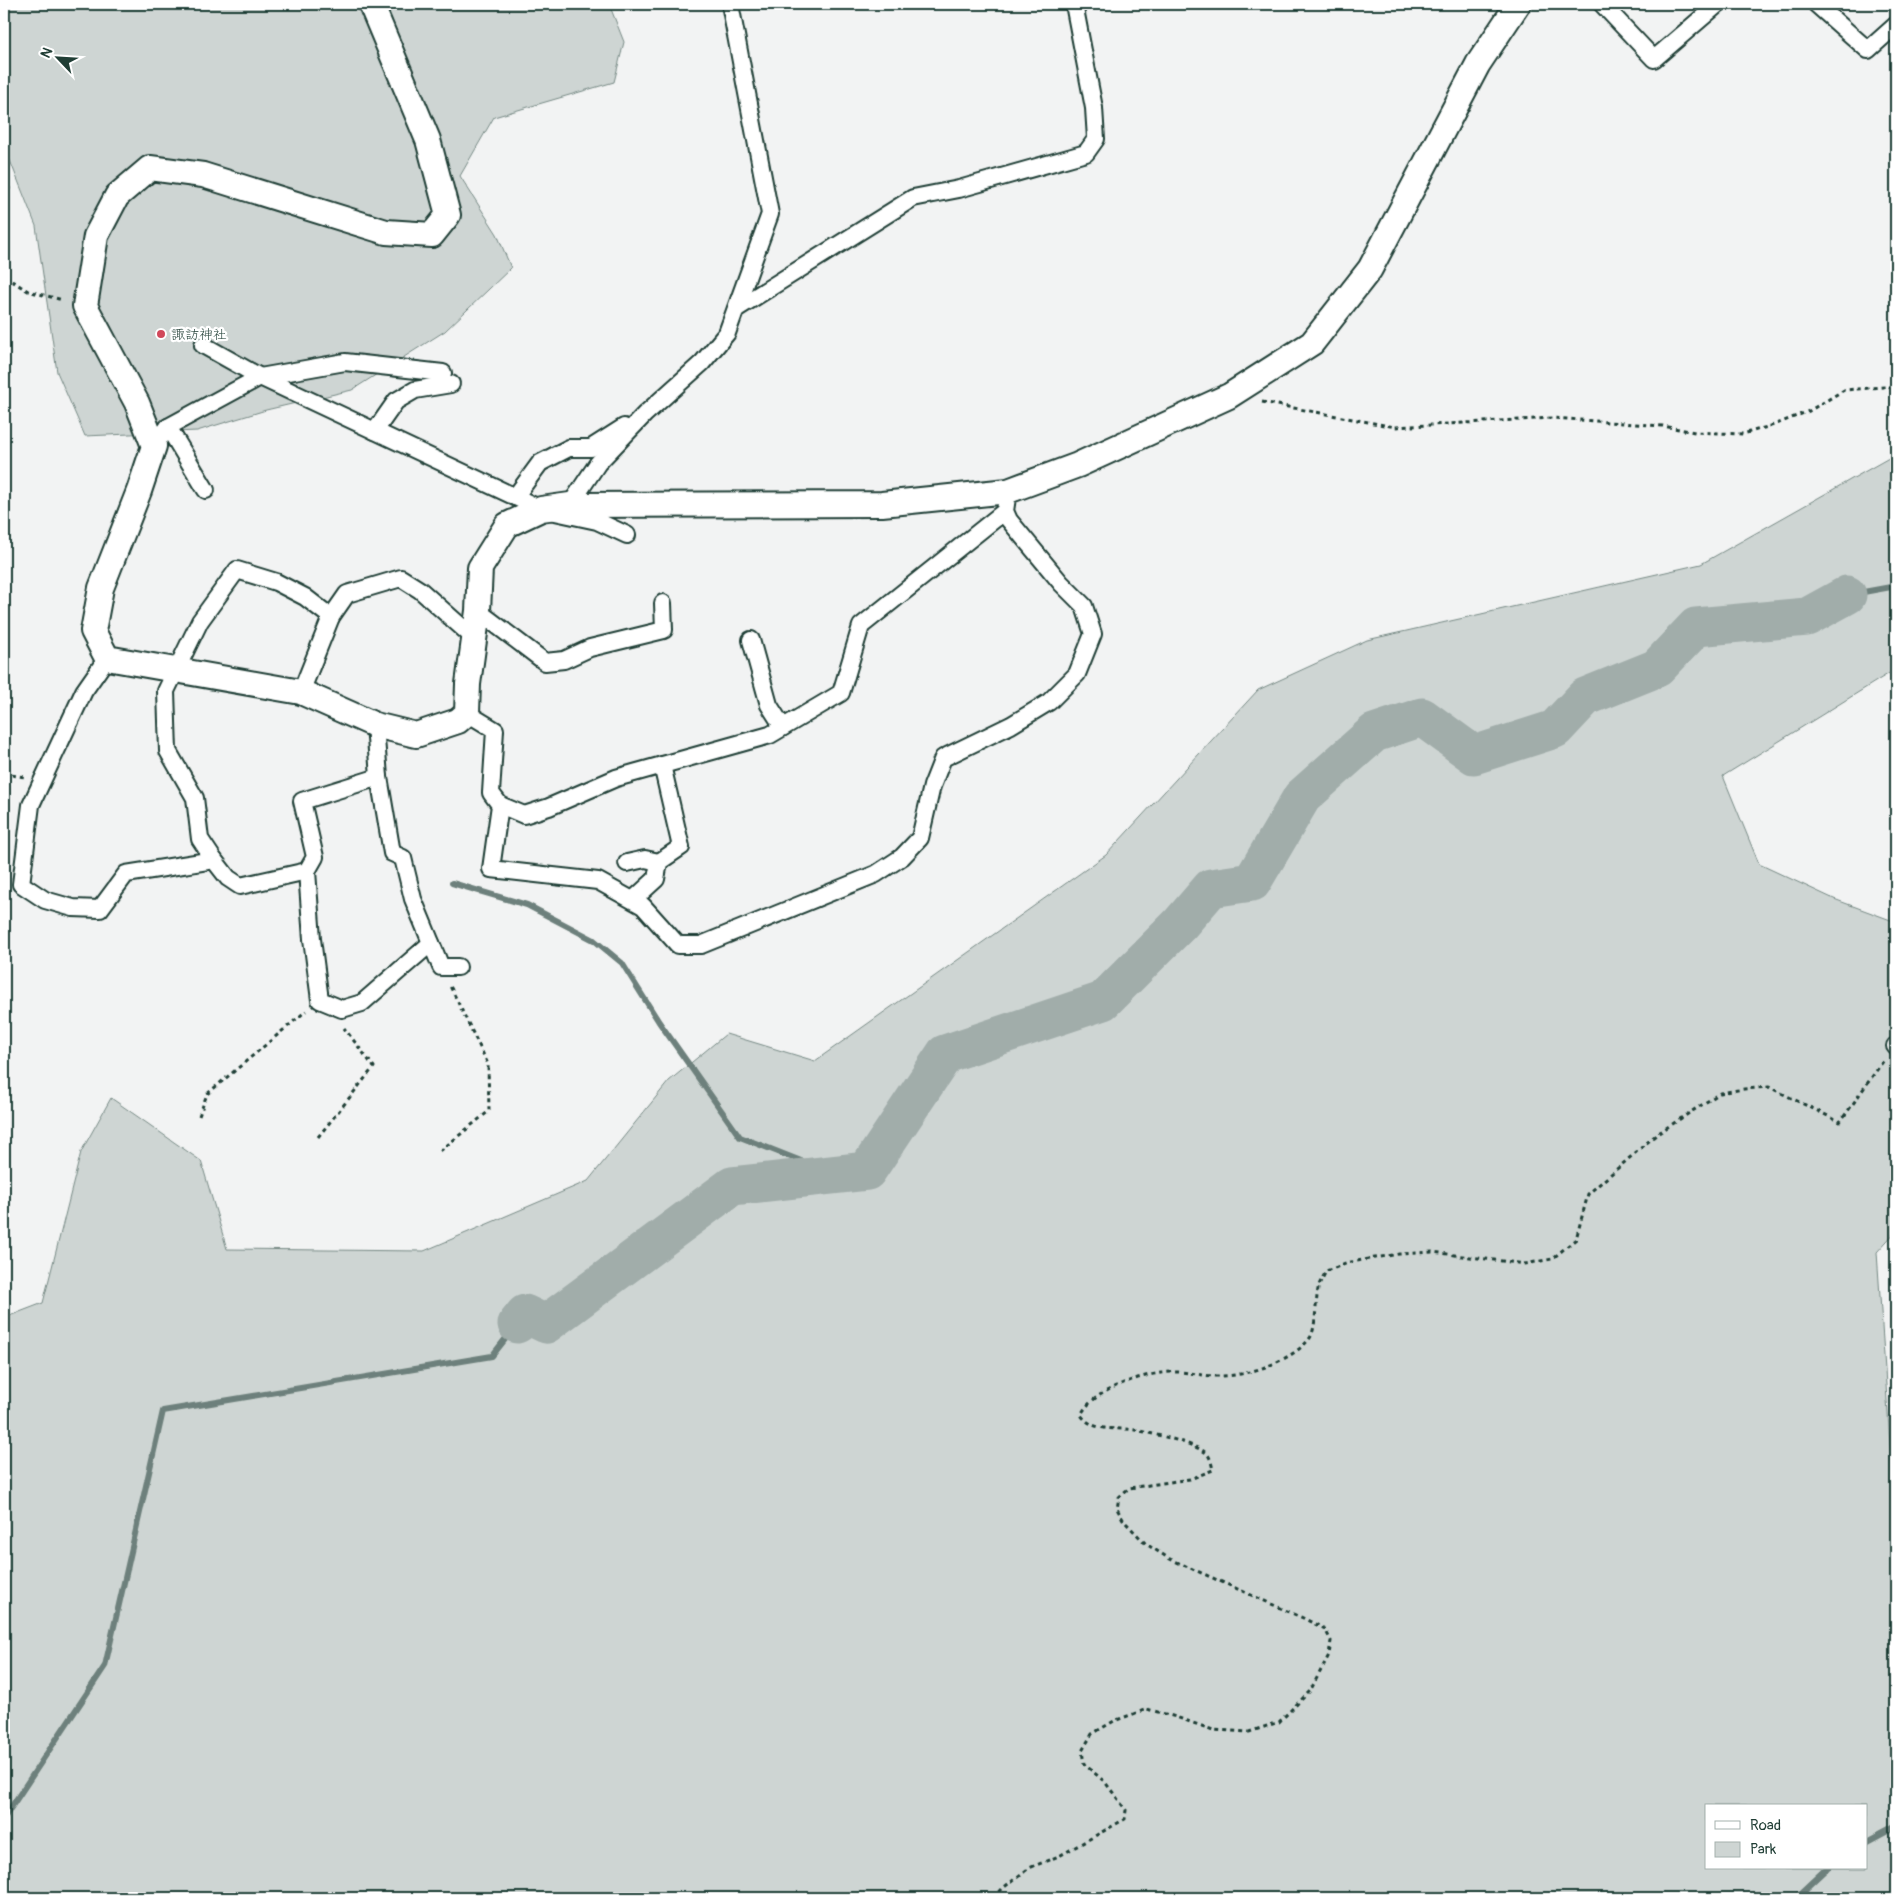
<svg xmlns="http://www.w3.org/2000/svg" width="1900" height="1902" font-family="Pangolin,'Klee One',sans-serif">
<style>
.green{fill:#ced5d3;stroke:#768984;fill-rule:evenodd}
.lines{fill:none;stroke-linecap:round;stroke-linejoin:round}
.stream{stroke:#6d807b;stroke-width:6}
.river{stroke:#a1adaa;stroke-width:39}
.street-casing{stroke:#1f3d34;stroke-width:20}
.secondary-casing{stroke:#1f3d34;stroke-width:28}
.path{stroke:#1f3d34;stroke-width:3;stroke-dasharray:4 4;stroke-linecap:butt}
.street{stroke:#fff;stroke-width:16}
.secondary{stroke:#fff;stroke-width:24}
.poi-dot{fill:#d1495b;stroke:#fff;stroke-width:2}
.labels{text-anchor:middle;stroke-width:4.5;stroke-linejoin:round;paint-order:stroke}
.poi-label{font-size:14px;fill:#1f3d34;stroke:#fff;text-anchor:start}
</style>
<rect width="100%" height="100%" fill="#f2f3f3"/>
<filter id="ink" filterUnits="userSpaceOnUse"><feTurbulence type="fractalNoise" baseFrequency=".02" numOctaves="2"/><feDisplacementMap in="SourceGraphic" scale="10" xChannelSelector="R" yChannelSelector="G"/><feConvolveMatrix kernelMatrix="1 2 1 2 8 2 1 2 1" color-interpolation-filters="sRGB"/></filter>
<g filter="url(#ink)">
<!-- green -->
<g class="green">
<polygon points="4,4 609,4 624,42 614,82 494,117 460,176 497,234 511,268 445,331 352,390 266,410 197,431 85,436 57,372 36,226 9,158 4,157"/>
<path d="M1896,454v215l-173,107 36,88 75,35 62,23v309l-19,21 18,266 1,1v379h-1892v-580l39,-15 38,-151 30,-54 90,63 26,88 197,2 164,-70 81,-100 57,-47 89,27 291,-206 152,-165 109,-50 334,-76zM1706,1806h160v62h-160z"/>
</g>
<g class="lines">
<!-- stream -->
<g class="stream">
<polyline points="1847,595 1891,587 1896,584"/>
<polyline points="452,883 527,905 594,940 622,963 659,1022 740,1137 834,1174"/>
<polyline points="4,1818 105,1666 163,1411 492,1356 517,1324"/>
<polyline points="1866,1842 1896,1826"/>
<polyline points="1796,1898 1828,1868"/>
</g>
<!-- river -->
<polyline class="river" points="517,1324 525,1314 546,1324 732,1186 867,1171 945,1054 1103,1001 1180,924 1211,888 1252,882 1302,797 1374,733 1422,717 1474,755 1555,729 1585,697 1657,668 1696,627 1807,617 1847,595"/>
<!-- street casing -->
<g class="street-casing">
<g id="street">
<polyline points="1602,4 1654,59 1718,4"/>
<polyline points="1816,4 1868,50 1896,25"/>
<polyline points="736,309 913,198 959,189 1086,153 1096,139 1094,108 1074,4"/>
<polyline points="203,345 260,377 541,509 597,521 627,535"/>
<polyline points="168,427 206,490"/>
<polyline points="375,431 396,401 415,390 451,384"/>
<polyline points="154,446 168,427 260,377 345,362 443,373"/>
<polyline points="515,497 540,463 569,448 591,448 624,427"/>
<polyline points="570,505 598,463 645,414 702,363 727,333 770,214 730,4"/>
<polyline points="478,611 545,662 564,660 590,648 664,630 663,603"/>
<polyline points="331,617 347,594 401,578 420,590 474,638"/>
<polyline points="751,640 769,705 783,727"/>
<polyline points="107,658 84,691 31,805 21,884 45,900 73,908 100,909 126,874 214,860 228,878 240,886 307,871 315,857 302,801 379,777 375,725"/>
<polyline points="467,713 495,730 491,793 500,805 491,869 598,881 643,906 678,945 701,945 876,874 902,857 920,838 932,786 943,758 1011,725 1049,702 1077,674 1093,634 1084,606 1061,583 1009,520 1005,511 1008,491"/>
<polyline points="379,777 392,853 403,858 413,899 441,967 458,967"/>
<polyline points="500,805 524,815 549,807 616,778 770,735 841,693 861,626 1005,511"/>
<polyline points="214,860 200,839 195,798 168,751 166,691 200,621 237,570 276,582 305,597 331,617 301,692"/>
<polyline points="627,863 645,859 659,862"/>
<polyline points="307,871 312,939 320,1000 342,1009 362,1003 431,943"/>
<polyline points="633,900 656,879 659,862 681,847 662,765"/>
<polyline points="1895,1046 1896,1047"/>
</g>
</g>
<!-- secondary casing -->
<g class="secondary-casing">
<polyline id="secondary" points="371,4 428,140 448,215 432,235 386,232 203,175 150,168 117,196 96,236 85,306 137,403 154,446 139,491 101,588 93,631 107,658 301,692 375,725 416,735 458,721 467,713 468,684 478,611 480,568 507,525 541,509 570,505 882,504 1008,491 1078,465 1229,396 1312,343 1370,269 1478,64 1518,4"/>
</g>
<!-- path -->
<g class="path">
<polyline points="4,181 9,188 4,212"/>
<polyline points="4,268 7,278 28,291 63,300"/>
<polyline points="1262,402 1395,427 1553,418 1663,426 1695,432 1743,434 1774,425 1809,411 1844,390 1896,386"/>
<polyline points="4,774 25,777"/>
<polyline points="199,1116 207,1094 306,1011"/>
<polyline points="318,1137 374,1067 344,1028"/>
<polyline points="440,1151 489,1111 488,1064 450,986"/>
<path d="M994,1898l9,-10 26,-20 32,-13 64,-36 1,-9 -21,-28 -21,-18 -2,-13 10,-17 22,-13 33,-12 29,8 37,13 36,2 30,-10 31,-31 19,-36 2,-14 -6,-12 -22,-11 -133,-59 -24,-15 -22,-23 -7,-12 2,-12 10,-9 61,-9 23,-9c-1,-4 -2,-11 -5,-15 -8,-11 -58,-22 -73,-25 -20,-3 -41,3 -54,-15 12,-26 64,-42 90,-43 17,-1 34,5 50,4 27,0 73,-16 89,-38 7,-11 5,-40 9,-53 2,-5 5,-9 7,-14l25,-9 48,-8 33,-2 93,12 27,-5 24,-20 12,-45 69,-60 63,-41 24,-4 25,-2 71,35 44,-62"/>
</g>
<!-- street -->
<use href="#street" class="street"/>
<!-- secondary -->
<use href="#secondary" class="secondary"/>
</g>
</g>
<!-- markers -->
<circle class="poi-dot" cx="161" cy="334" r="5"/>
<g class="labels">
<!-- poi labels -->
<g class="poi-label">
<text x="171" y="339">諏訪神社</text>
</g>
</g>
<!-- margin -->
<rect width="1900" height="1902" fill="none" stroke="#fff" stroke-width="20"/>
<rect x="10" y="10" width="1880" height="1882" fill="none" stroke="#1f3d34" stroke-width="2" filter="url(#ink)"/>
<!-- legend -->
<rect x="1705" y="1804" width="162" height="65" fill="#ffffff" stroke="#a5b1ae"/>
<rect x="1715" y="1821" width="25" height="8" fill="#ffffff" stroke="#a5b1ae"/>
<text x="1750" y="1830" font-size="15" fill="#1f3d34">Road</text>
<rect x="1715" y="1842" width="25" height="15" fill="#ced5d3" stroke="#a5b1ae"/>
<text x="1750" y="1854" font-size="15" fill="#1f3d34">Park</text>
<!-- north arrow -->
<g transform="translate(58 58) rotate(295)" stroke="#ffffff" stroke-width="4" paint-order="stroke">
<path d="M0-4L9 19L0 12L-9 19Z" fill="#1f3d34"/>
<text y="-8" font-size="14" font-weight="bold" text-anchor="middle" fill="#1f3d34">N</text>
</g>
</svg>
